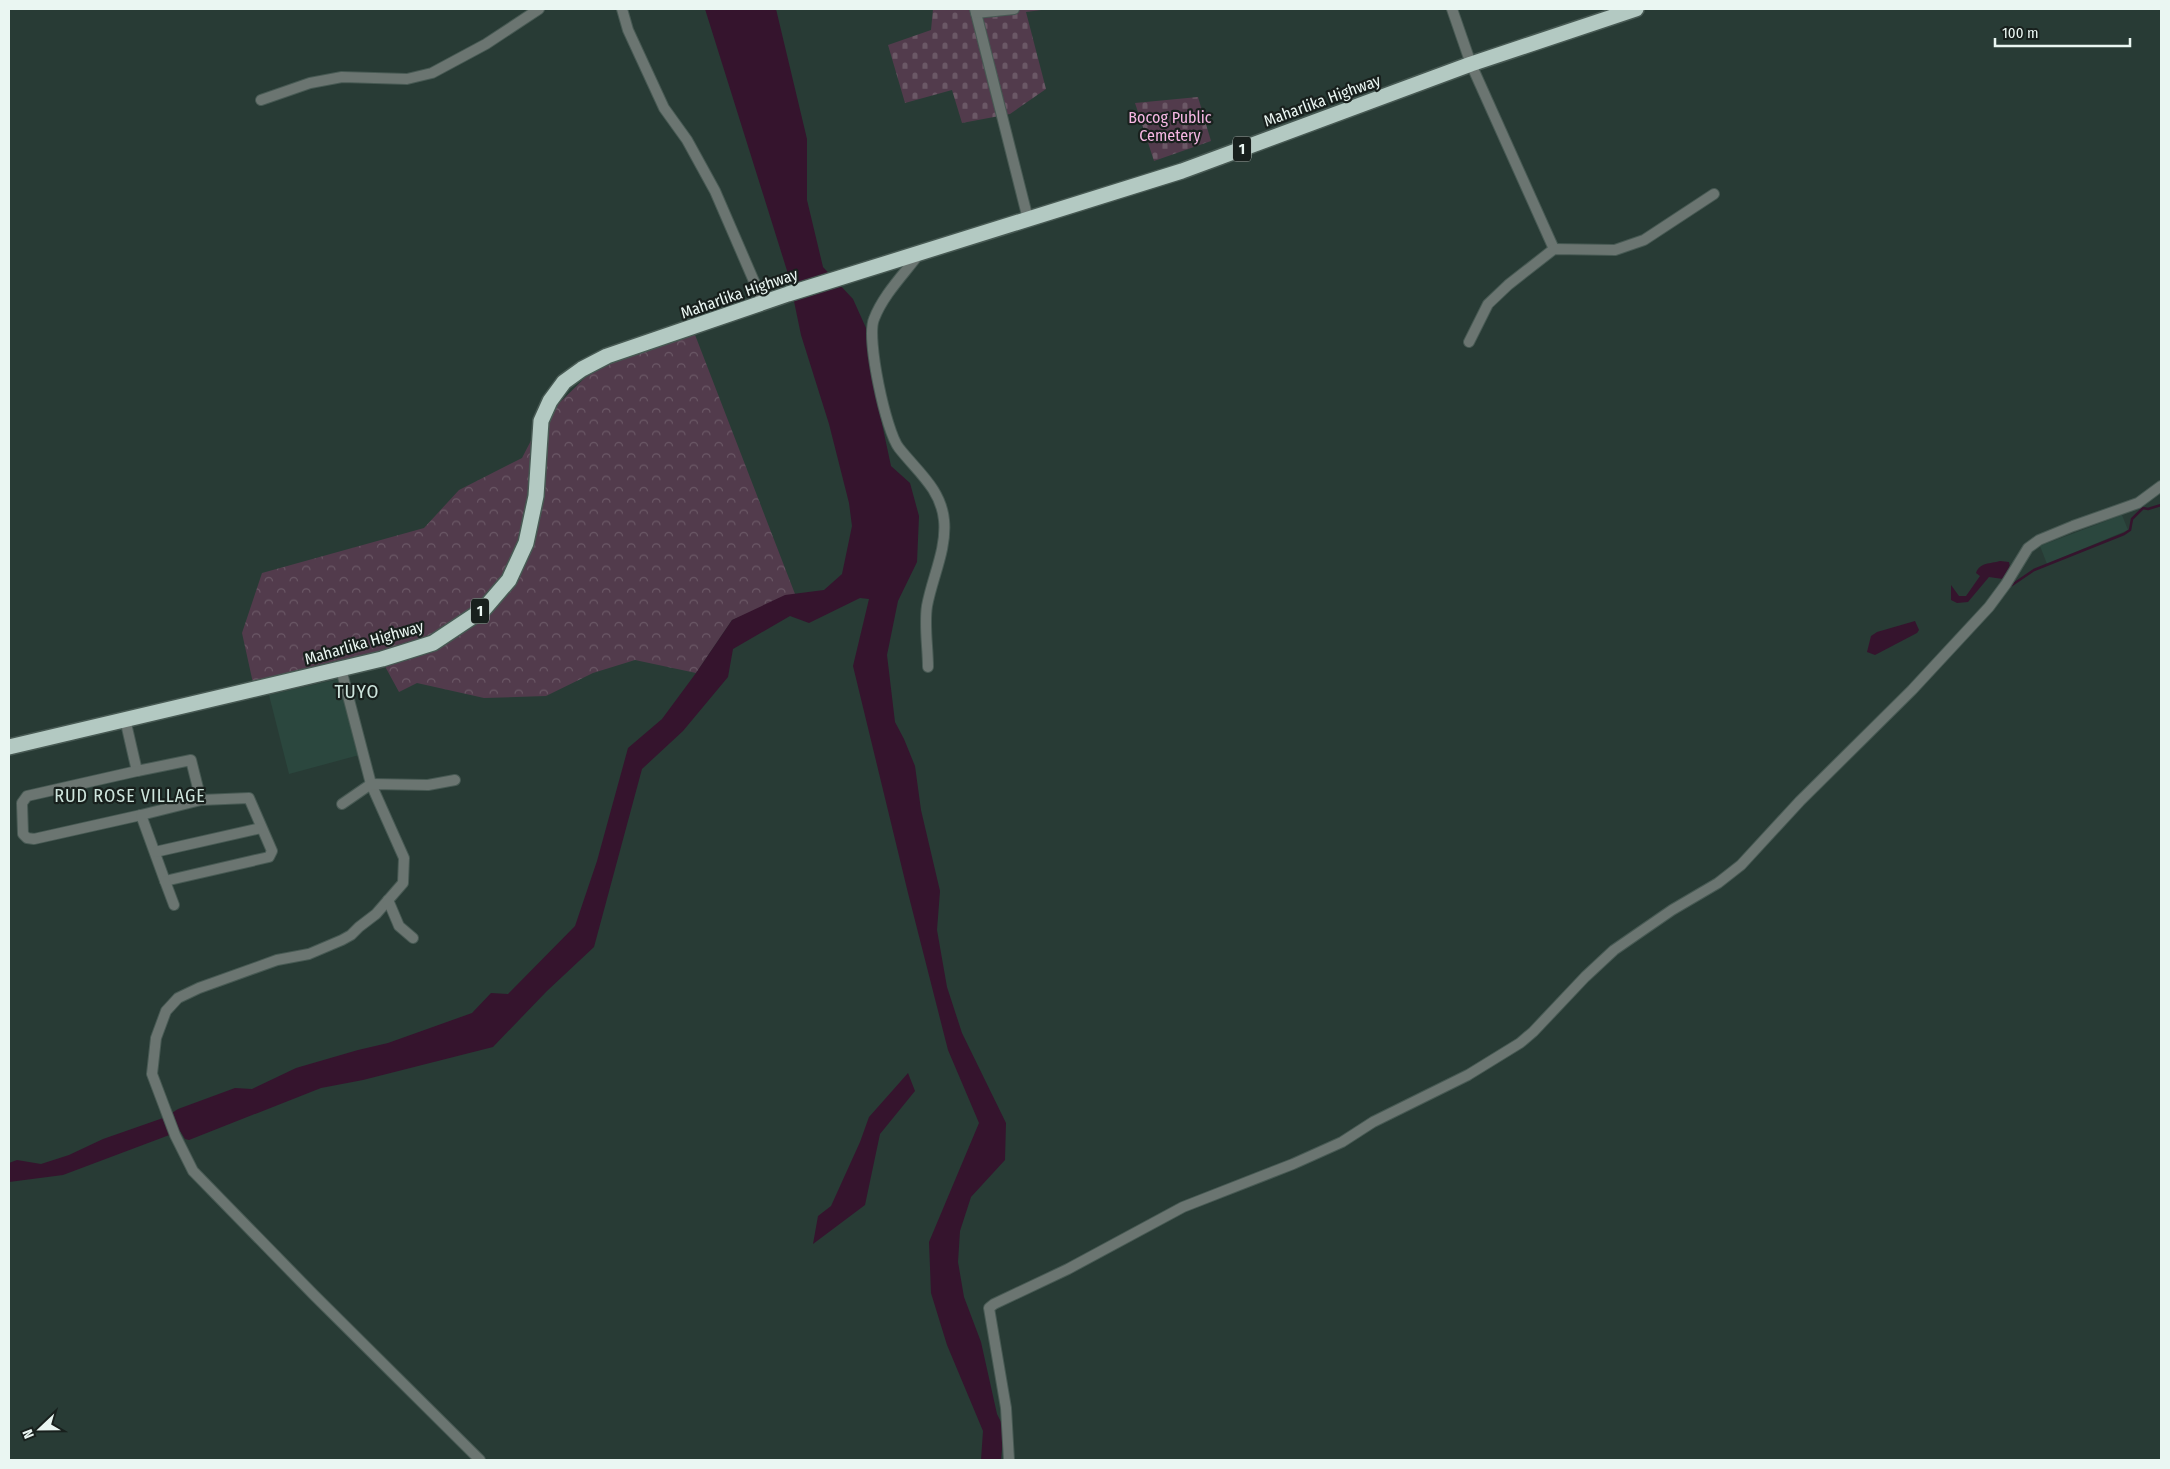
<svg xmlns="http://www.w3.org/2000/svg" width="2170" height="1469" font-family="'Fira Sans Condensed',sans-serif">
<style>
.built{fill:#2b473e}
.forest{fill:url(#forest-crowns)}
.cemetery{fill:url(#cemetery-stones)}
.water{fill:#35142d}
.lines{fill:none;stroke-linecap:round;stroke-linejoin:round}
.stream{stroke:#35142d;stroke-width:2.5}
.minor-casing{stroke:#475953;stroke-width:12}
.highway-casing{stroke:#475953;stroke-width:18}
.minor{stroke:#6b7571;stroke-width:10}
.highway{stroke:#b3c9c2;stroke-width:15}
.labels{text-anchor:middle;stroke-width:4.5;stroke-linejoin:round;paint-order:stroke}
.shield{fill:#18201d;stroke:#abb6b2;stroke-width:1}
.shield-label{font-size:15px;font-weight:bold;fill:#eaf6f2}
.street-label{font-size:16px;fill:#eaf6f2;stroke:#18201d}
.park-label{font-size:16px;fill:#f7b7e4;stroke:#18201d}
.neighbourhood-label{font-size:18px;letter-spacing:1px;fill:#cee5dd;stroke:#18201d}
.quarter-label{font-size:19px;letter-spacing:1px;fill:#cee5dd;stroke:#18201d}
</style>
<defs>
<pattern id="forest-crowns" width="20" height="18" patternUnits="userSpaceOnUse" patternTransform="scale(1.25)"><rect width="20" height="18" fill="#523b4c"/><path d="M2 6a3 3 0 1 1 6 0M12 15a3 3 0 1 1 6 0" fill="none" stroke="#6b5866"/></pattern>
<pattern id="cemetery-stones" width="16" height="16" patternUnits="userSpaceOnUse" patternTransform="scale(1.25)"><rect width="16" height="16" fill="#523b4c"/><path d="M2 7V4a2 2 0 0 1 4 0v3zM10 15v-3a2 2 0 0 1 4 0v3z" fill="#6b5866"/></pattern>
</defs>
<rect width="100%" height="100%" fill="#283b35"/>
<!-- built -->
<g class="built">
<polygon points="2122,515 2128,530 2047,564 2040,546"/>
<polygon points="343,678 363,754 289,774 269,695"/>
</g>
<!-- forest -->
<polygon class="forest" points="692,327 795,594 732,620 696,673 635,660 593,673 546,696 484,698 417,683 399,692 381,659 253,683 242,633 262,573 424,528 459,490 522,458 541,421 607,356"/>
<!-- cemetery -->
<g class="cemetery">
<polygon points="933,9 1049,9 1026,12 1046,89 1010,114 962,123 952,90 905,103 888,45 931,30"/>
<polygon points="1198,97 1211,141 1154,161 1135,103"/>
</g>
<!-- water -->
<g class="water">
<polygon points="705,9 776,9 807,139 807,200 823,267 853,299 866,328 875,391 891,466 910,483 919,516 917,562 898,601 887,655 895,722 904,739 915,766 921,810 940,891 937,930 947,987 962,1033 1006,1123 1005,1160 971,1197 960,1231 958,1262 964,1297 981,1342 997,1414 1004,1428 1001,1460 981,1460 983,1431 947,1345 931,1293 929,1242 979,1123 948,1050 908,893 853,666 869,599 860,598 809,623 790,616 733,649 728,677 683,731 642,769 594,947 547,991 493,1047 363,1080 321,1088 189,1140 185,1139 180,1131 63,1175 9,1182 9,1163 17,1160 41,1164 69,1155 103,1139 166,1117 178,1109 235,1088 252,1089 296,1068 358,1050 388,1043 472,1013 491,993 508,994 575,926 597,861 628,748 662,719 696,673 732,620 785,595 824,590 842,574 852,526 849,503 829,424 801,335 789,277"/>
<path d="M2000,561l9,1c2,7 -1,12 -6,17l-14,-2 -21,25 -11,1 -6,-3v-15l8,11h7l14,-20 -4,-3c4,-11 14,-9 24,-12z"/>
<polygon points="1915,621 1919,630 1917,633 1875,655 1867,652 1871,636 1877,632"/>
<polygon points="908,1073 915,1091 880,1134 865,1205 813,1244 818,1216 831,1206 860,1142 869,1117"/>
</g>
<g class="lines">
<!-- stream -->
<polyline class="stream" points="2009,587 2034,570 2124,534 2130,530 2132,519 2143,508 2148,509 2161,505"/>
<!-- minor casing -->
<g class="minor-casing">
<g id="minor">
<polyline points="622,9 628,30 664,108 687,140 715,191 763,302"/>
<polyline points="975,9 1028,219"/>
<polyline points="1452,9 1471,64 1554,249"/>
<polyline points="976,13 1014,9"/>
<polyline points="261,100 310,83 342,77 407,79 432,73 486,44 539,9"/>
<path d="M919,254c-15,20 -36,41 -45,65 -8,19 12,113 25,129 18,23 42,41 45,72 3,29 -12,58 -17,86 -3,19 1,42 1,61"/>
<polyline points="1469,342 1488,304 1508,285 1554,249 1615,250 1644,240 1714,194"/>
<polyline points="341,669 371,784 404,858 403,883 376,914 359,927 351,935 342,940 309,954 277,960 199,988 178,998 166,1011 156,1038 152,1074 175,1135 193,1171 314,1295 480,1460"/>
<polyline points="125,719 137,771 191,760 201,800"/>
<polyline points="137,771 27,796 22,803 23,834 27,838 34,839 141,815"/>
<polygon points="249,798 272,851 269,857 165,881 141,815 201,800"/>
<polyline points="342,804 371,784 428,785 455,780"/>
<polyline points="155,852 261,828"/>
<polyline points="165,881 174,905"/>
<polyline points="388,900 399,926 413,938"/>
<polyline points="1009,1460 1006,1408 989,1308 994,1304 1068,1269 1183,1207 1293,1164 1342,1142 1373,1122 1468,1075 1520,1043 1533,1032 1585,977 1614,950 1672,910 1718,883 1741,865 1800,801 1912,690 1989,607 2006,584 2028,548 2039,540 2073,526 2138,503 2161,486"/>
</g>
</g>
<!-- highway casing -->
<g class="highway-casing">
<polyline id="highway" points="9,747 382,659 433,643 484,609 509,580 526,543 536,496 541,421 550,401 564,382 582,369 607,356 788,294 1182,171 1471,64 1636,9"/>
</g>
<!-- minor -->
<use href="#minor" class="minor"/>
<!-- highway -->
<use href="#highway" class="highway"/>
</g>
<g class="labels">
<!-- shield labels -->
<g class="shield">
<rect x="1233" y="136.5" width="18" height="25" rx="4"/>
<rect x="471" y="598.5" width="18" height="25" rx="4"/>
</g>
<g class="shield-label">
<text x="1242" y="154">1</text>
<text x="480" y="616">1</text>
</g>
<!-- street labels -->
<g class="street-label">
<text transform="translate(1322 100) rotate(-20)" y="6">Maharlika Highway</text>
<text transform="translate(739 293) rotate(-19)" y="6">Maharlika Highway</text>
<text transform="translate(364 642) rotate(-16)" y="6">Maharlika Highway</text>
</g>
<!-- park labels -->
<g class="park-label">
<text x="1170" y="123">Bocog Public<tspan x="1170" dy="18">Cemetery</tspan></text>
</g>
<!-- neighbourhood labels -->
<g class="neighbourhood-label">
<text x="130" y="802">RUD ROSE VILLAGE</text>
</g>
<!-- quarter labels -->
<g class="quarter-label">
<text x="357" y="698">TUYO</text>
</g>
</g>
<!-- border -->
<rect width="2170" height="1469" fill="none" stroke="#eaf6f2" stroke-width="20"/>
<!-- north arrow -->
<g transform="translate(40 1429) rotate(248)" stroke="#18201d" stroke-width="4" paint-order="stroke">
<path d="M0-4L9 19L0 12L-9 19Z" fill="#eaf6f2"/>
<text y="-8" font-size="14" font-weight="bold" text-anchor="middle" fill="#eaf6f2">N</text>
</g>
<!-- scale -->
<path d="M1995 38v8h135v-8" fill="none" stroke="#eaf6f2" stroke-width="2.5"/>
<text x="2002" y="38" font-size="15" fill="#eaf6f2" stroke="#18201d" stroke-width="4" paint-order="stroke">100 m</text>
</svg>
